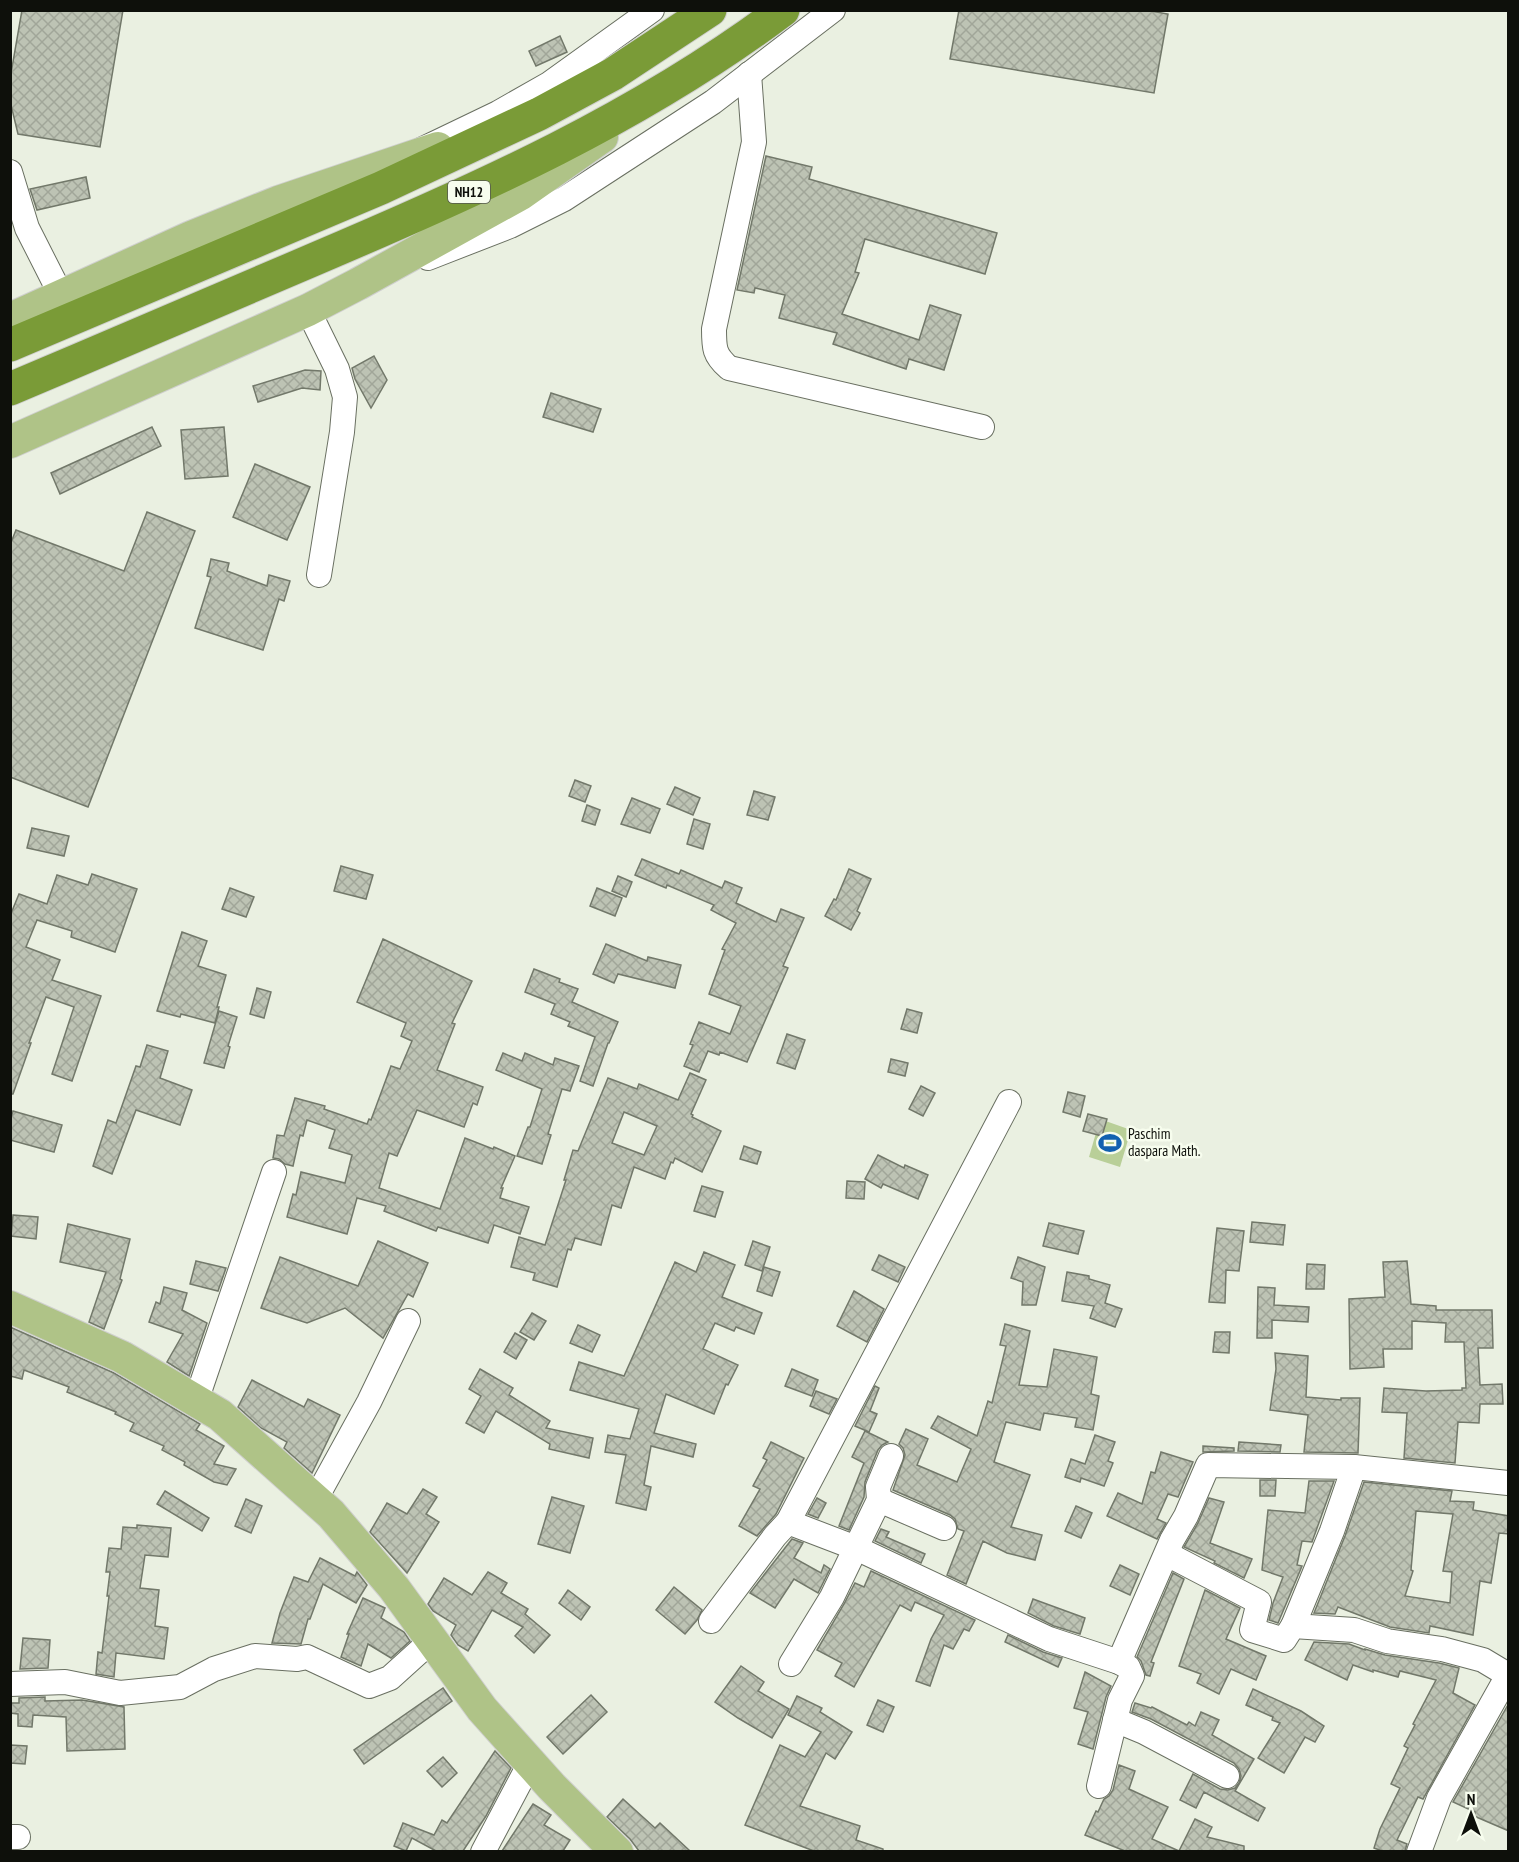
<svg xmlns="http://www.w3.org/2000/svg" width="1519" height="1862" font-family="'PT Sans Narrow',sans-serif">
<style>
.green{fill:#b9cf98}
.building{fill:url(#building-cross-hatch);stroke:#72786a;stroke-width:1.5;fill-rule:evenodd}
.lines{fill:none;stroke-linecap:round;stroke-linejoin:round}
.minor-casing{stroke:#696f61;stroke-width:26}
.major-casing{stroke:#cfcfce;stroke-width:34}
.highway-casing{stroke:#cfcfce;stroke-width:35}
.minor{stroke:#fff;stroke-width:24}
.major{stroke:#afc387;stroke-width:32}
.highway{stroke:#7a9b37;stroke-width:33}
.labels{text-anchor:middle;stroke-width:5;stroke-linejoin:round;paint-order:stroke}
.shield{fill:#f7fdee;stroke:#54574f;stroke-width:1.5}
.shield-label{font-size:14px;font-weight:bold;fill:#0e100b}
.poi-label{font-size:15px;fill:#0e100b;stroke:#f7fdee;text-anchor:start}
</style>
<defs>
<pattern id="building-cross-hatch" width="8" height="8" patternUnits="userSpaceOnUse" patternTransform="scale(1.5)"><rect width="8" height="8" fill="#bdc3b4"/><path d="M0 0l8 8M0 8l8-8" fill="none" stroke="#a1a699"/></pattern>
</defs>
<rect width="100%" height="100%" fill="#eaf0e1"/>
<!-- green -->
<polygon class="green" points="1100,1119 1131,1130 1120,1167 1089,1157"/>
<!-- building -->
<g class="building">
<polygon points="22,10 123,10 100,147 18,134 10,101 10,79"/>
<polygon points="959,10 1145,10 1168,14 1154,93 950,59"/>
<polygon points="560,36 567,52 536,66 529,51"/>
<polygon points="766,156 812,167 809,179 997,233 985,274 865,239 855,272 859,273 842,314 919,340 930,305 961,315 944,370 909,359 906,369 833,344 837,333 779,318 785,295 755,288 754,293 737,290"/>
<polygon points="86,177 90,198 37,210 30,189"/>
<polygon points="374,356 387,380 371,408 355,379 352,368"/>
<polygon points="305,370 321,371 320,390 302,388 258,402 253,386"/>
<polygon points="551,393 601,409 593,432 543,417"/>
<polygon points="152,427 161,446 60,494 51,473"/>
<polygon points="224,427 228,476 185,479 181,430"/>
<polygon points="255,464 310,487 287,540 233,517"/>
<polygon points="147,512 195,531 88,807 10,777 10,545 16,530 124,571"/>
<polygon points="211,559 229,563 227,571 267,586 269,575 290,581 284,601 279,599 263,650 195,628 211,577 207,576"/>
<polygon points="575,780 591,786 585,802 569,796"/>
<polygon points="675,787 700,798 693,815 667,804"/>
<polygon points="754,791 775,797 768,820 747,815"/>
<polygon points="632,798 660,809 650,833 621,824"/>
<polygon points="587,805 600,810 595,825 582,821"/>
<polygon points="694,819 710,824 703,849 687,844"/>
<polygon points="32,828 69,836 64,856 27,848"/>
<polygon points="642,859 679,874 681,870 722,888 725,881 742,888 736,903 776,922 781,909 804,918 783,966 788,968 747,1062 720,1052 719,1055 708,1051 699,1072 684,1066 693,1045 690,1044 699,1022 730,1034 741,1006 709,994 725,950 722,949 736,923 711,910 714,905 667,885 666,888 635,875"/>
<polygon points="341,866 373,875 366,899 334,891"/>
<polygon points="849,869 871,879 857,911 860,913 851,930 825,916 834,899 836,900"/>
<polygon points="92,874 137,889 115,952 71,937 72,931 37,920 26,947 60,960 52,980 101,996 72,1081 52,1074 74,1007 46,997 29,1043 31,1043 13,1094 10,1094 10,916 19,894 47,904 57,875 88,885"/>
<polygon points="618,876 632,882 626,897 612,891"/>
<polygon points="230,888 254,897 246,917 222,909"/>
<polygon points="597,888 622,898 615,916 590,906"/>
<polygon points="182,932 207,941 198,966 226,975 217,1007 219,1007 215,1023 181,1014 180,1017 157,1011"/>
<polygon points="383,939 472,981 452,1023 455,1024 437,1070 483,1087 477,1105 473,1103 464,1127 417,1110 397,1156 389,1153 379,1188 440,1209 465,1138 493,1149 494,1147 515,1156 501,1188 503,1188 500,1198 529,1207 520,1234 494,1225 488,1243 438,1227 436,1231 384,1211 386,1206 357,1198 347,1234 287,1217 293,1194 296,1195 301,1172 345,1183 352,1155 329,1148 335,1130 307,1120 303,1136 300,1135 293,1166 285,1164 279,1159 273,1158 277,1135 284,1136 295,1098 325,1106 324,1109 367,1124 369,1119 371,1120 391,1066 400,1069 412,1041 401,1036 406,1023 357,1002"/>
<polygon points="606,944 647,961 648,957 681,965 675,988 618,974 614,983 593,974"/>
<polygon points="534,969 560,979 559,982 578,989 572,1002 618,1022 609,1043 608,1043 593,1086 580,1081 595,1037 568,1026 570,1022 551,1014 555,1004 525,992"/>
<polygon points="257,988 271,992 264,1018 250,1014"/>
<polygon points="907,1009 922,1013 917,1033 901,1029"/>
<polygon points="219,1011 237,1017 228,1046 230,1047 224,1068 204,1063"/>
<polygon points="787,1034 805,1040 795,1069 777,1063"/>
<polygon points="147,1045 168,1051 160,1078 192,1090 180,1125 136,1110 112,1174 93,1166 108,1120 116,1123 136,1066 140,1067"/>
<polygon points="503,1053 522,1061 525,1053 553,1065 555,1058 579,1066 570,1091 562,1089 548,1134 551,1135 542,1164 517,1156 528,1127 530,1127 542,1089 496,1070"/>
<polygon points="891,1059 908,1063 905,1076 888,1072"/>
<path d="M690,1073l16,7 -15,34 2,1 -1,2 29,14 -19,41 -27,-14 -2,5 -2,-1 -6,17 -31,-12 -13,41 -9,-3 -11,40 -26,-7 -4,12 -3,-1 -11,38 -24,-7 2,-7 -24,-6 8,-30 26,8 21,-65h-2l9,-30 5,1 30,-73 29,11 2,-5 39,16zM624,1112l33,14 -13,29 -32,-12z"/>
<polygon points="921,1086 935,1093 923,1116 909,1109"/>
<polygon points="1068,1092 1085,1096 1080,1117 1063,1112"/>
<polygon points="13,1111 62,1125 54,1152 10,1140 10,1121"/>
<polygon points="1088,1114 1107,1119 1102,1136 1083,1131"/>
<polygon points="744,1146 761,1152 757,1164 740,1159"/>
<polygon points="878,1155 904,1168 905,1165 928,1175 918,1199 883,1184 881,1188 865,1179"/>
<polygon points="847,1181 865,1182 864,1199 846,1198"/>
<polygon points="702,1186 723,1192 715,1217 694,1211"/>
<polygon points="13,1215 38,1217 36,1239 11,1236"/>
<polygon points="1252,1222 1285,1225 1283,1245 1250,1242"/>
<polygon points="1049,1223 1084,1231 1078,1254 1043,1246"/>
<polygon points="68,1224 130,1239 120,1279 122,1280 104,1329 89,1322 106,1272 60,1262"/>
<polygon points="1217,1228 1244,1231 1239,1271 1226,1270 1225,1303 1209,1302"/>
<polygon points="378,1241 428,1263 413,1297 408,1294 383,1338 345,1308 307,1323 261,1308 280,1257 358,1286"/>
<polygon points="753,1241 770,1247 762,1271 745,1265"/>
<polygon points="704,1252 735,1265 722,1297 762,1313 754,1334 736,1327 734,1331 715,1323 703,1349 738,1365 728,1385 726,1384 714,1414 666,1394 654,1433 696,1444 693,1457 651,1446 644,1485 651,1487 646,1510 616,1503 626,1455 605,1452 608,1435 630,1439 639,1409 570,1390 579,1362 624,1376 675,1262 696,1272"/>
<polygon points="879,1255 905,1267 898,1282 872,1270"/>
<polygon points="1018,1257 1045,1267 1036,1305 1022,1305 1023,1282 1011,1278"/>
<polygon points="196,1261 226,1268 218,1291 190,1284"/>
<polygon points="1407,1261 1411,1304 1436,1306 1436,1310 1492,1310 1493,1348 1478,1348 1480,1385 1502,1384 1503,1404 1480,1404 1479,1423 1458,1422 1455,1463 1404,1458 1407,1413 1382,1412 1384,1388 1426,1391 1462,1390 1462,1388 1466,1388 1464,1342 1445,1342 1446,1323 1412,1321 1412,1349 1383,1349 1384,1367 1350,1369 1349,1299 1385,1297 1383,1262"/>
<polygon points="1307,1264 1325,1265 1324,1289 1306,1289"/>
<polygon points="764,1267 780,1272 772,1296 757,1291"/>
<polygon points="1067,1272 1089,1276 1089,1279 1110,1285 1105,1303 1122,1309 1115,1327 1090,1318 1094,1306 1062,1301"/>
<polygon points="164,1287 187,1293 182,1310 207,1323 189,1376 167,1362 183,1334 149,1322 156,1302 160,1304"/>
<polygon points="1258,1287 1275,1288 1274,1305 1309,1307 1308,1322 1272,1320 1272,1338 1257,1338"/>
<polygon points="854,1291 884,1309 867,1342 837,1326"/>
<polygon points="532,1313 546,1321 534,1340 520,1332"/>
<polygon points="1005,1324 1030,1331 1019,1385 1047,1387 1054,1349 1097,1357 1091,1394 1099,1396 1093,1430 1075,1427 1077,1418 1044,1413 1040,1430 1006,1422 994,1462 1030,1475 1011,1527 1042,1535 1035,1560 1007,1553 983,1541 966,1584 947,1575 964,1531 958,1529 955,1519 950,1515 893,1490 905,1455 903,1448 899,1444 906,1429 928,1439 917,1465 957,1482 971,1449 931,1428 938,1416 977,1436 988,1401 992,1403 1006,1346 1000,1345"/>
<polygon points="578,1325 600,1335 592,1352 570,1343"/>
<polygon points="10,1327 114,1373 200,1424 196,1430 224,1446 214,1464 236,1469 227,1485 214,1482 184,1465 185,1462 162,1450 164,1446 130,1431 134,1423 115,1414 116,1412 67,1392 69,1387 24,1370 22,1379 10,1376"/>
<polygon points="1215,1332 1230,1332 1229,1353 1213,1352"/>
<polygon points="515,1333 527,1340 516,1359 504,1352"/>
<polygon points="1275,1353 1308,1356 1306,1397 1341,1400 1341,1398 1360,1398 1358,1453 1304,1452 1308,1415 1270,1410 1276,1369"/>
<polygon points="480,1369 513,1388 509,1395 550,1421 546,1428 593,1438 589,1458 549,1449 550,1444 496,1411 484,1433 466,1423 481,1396 469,1389"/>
<polygon points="792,1369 818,1380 812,1396 785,1386"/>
<polygon points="252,1380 304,1407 308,1399 340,1415 312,1473 284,1448 287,1442 261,1428 238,1407"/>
<polygon points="875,1386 879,1388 870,1411 877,1414 869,1432 855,1426"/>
<polygon points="816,1391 837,1399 829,1414 810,1406"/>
<polygon points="865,1431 888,1442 882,1445 878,1450 865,1482 864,1497 849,1530 839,1526 864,1463 852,1457"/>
<polygon points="1095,1435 1115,1442 1108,1461 1113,1463 1104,1486 1081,1478 1080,1482 1065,1477 1071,1459 1085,1464"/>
<polygon points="771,1442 804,1458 776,1514 757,1536 739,1526 760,1489 753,1486 767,1460 763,1458"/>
<polygon points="1239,1442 1281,1445 1280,1452 1238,1451"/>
<polygon points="1203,1446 1234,1448 1234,1451 1203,1452"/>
<polygon points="1161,1452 1193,1462 1178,1497 1168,1494 1157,1519 1166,1523 1157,1539 1107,1516 1118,1493 1142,1504 1151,1472 1155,1473"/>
<polygon points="1260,1480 1276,1480 1275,1496 1260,1496"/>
<polygon points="1309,1481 1334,1481 1312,1542 1302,1541 1297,1565 1302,1566 1278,1623 1269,1620 1273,1603 1283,1577 1262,1570 1268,1510 1305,1513"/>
<path d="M1364,1482l88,9 -2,10 24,1 -1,8 36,6v18l-10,-1 -8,50 -11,-2 -7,54 -43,-9 -1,7 -39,-6 -52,-20 -3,7 -21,-1 31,-77zM1416,1511l37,3 -10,57 9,1 -2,31 -45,-7 8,-25 -2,-1z"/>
<polygon points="423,1489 437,1497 426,1514 439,1522 407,1573 370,1532 387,1503 407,1514"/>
<polygon points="165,1491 209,1518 202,1531 157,1504"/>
<polygon points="552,1497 584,1506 570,1553 538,1544"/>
<polygon points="817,1498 826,1503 818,1518 808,1514"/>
<polygon points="1209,1498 1224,1502 1210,1543 1252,1559 1244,1578 1214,1563 1215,1561 1184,1547 1198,1523"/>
<polygon points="246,1499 262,1506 251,1533 235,1526"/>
<polygon points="1076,1506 1092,1513 1081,1538 1065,1531"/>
<polygon points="137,1525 171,1528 168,1557 145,1555 140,1588 159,1590 155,1626 168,1628 164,1659 116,1653 114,1677 96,1674 98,1652 102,1653 109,1596 107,1596 110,1572 106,1572 109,1548 121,1549 123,1527 137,1528"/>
<polygon points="881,1529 889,1532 886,1537 925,1554 921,1563 875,1541"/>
<polygon points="792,1539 803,1543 794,1558 821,1573 824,1565 830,1569 818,1593 794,1579 775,1608 750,1593"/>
<polygon points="320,1558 355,1576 357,1572 367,1585 356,1603 323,1584 310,1619 308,1619 301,1644 272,1643 280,1613 294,1577 308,1582"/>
<polygon points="1120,1565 1139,1574 1130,1595 1110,1586"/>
<polygon points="871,1571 975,1620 969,1631 964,1629 953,1649 944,1645 930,1686 916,1681 931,1639 944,1615 915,1602 911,1611 900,1605 854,1687 835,1676 842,1663 817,1650 844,1604 855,1583 864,1587"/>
<polygon points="488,1572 507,1583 501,1593 528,1609 525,1614 550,1635 534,1653 515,1636 523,1627 492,1610 468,1651 458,1645 451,1635 456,1625 433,1611 428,1604 444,1578 472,1595"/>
<polygon points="1173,1573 1184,1579 1151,1662 1154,1663 1150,1676 1146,1675 1141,1661 1137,1657"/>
<polygon points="674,1587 702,1610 697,1620 685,1634 656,1610"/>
<polygon points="568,1590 590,1607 581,1620 559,1603"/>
<polygon points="1205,1590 1240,1608 1226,1639 1266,1656 1256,1680 1231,1669 1219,1694 1197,1683 1201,1674 1179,1666"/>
<polygon points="363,1598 385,1608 381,1618 404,1632 410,1641 391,1658 368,1644 361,1666 341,1657 349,1634 347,1634"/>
<polygon points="1033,1599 1085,1618 1080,1634 1054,1626 1028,1613"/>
<polygon points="1008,1635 1043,1652 1062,1658 1058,1667 1005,1642"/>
<polygon points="23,1638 50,1640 48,1668 20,1669"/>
<polygon points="1314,1642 1349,1644 1365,1650 1365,1649 1385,1655 1439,1663 1459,1668 1453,1693 1475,1705 1423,1799 1418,1797 1397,1840 1407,1844 1405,1851 1382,1851 1374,1848 1380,1829 1400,1788 1391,1784 1408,1748 1404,1746 1415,1725 1413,1724 1436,1680 1400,1671 1398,1677 1373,1670 1373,1672 1353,1665 1347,1680 1305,1660"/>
<polygon points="741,1666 764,1682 758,1691 789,1709 772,1738 738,1718 715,1702"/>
<polygon points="1085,1672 1111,1686 1106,1697 1093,1749 1078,1744 1088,1712 1074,1708"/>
<polygon points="443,1688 452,1701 364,1764 354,1750"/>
<polygon points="1253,1689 1301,1711 1324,1726 1315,1742 1305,1737 1284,1773 1258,1758 1280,1723 1272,1720 1273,1717 1246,1705"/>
<polygon points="591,1695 607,1712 563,1754 547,1737"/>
<polygon points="797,1696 822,1708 820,1712 852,1732 835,1759 826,1753 800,1806 860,1826 856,1840 883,1849 883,1851 814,1851 745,1825 780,1745 805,1757 821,1732 788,1715"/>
<polygon points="45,1697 45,1701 82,1700 124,1707 125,1749 67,1751 66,1717 33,1715 32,1727 18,1726 18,1714 10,1713 10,1703 19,1703 19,1698"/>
<polygon points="878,1700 894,1707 883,1732 867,1725"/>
<polygon points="1135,1703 1151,1708 1152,1707 1187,1725 1189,1722 1195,1726 1201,1712 1219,1720 1212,1735 1254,1759 1235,1791 1265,1808 1258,1821 1204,1792 1196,1808 1180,1800 1193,1774 1220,1789 1228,1790 1235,1788 1239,1783 1241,1776 1239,1769 1234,1763 1151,1719 1132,1712"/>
<polygon points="1509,1703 1509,1831 1474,1816 1475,1812 1453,1802"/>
<polygon points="10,1745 27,1746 25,1764 10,1763"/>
<polygon points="495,1751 511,1768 486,1816 463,1851 436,1851 412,1838 406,1851 394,1846 403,1823 434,1835 442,1820 447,1823"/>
<polygon points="443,1757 457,1773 442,1787 427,1771"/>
<polygon points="1119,1765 1135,1771 1129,1789 1168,1807 1152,1839 1179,1851 1125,1851 1085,1835 1096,1811 1098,1812 1104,1799 1109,1796 1113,1790"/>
<polygon points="623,1799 655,1828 660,1823 690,1851 639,1851 630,1839 607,1817"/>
<polygon points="533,1804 551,1815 544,1825 570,1840 563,1851 502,1851"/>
<polygon points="1195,1819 1212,1827 1207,1837 1244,1846 1244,1851 1179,1851"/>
</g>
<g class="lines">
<!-- minor casing -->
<g class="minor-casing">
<g id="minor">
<path d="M749,74l5,68 -40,187c0,19 0,26 15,39l253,59"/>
<polyline points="421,150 498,113 549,84 652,10"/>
<polyline points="10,172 27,228 61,295"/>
<polyline points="428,258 510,226 564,199 713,102 833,10"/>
<polyline points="308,310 337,369 345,397 342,432 319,575"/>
<polyline points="196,1401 274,1172"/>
<polyline points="315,1500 369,1402 408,1321"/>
<polyline points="879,1500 944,1528"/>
<polyline points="788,1522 856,1548 1049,1639 1119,1662 1128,1667 1132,1676 1120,1700 1099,1786"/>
<polyline points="1167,1554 1259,1602 1252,1630 1284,1640 1293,1626 1354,1630 1387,1641 1442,1649 1483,1660 1508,1675"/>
<polyline points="711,1621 775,1536 788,1522 1009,1102"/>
<polyline points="1293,1626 1332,1531 1354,1467"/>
<polyline points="1119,1662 1172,1540 1186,1516 1208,1465 1354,1467 1508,1483"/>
<polyline points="791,1664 832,1597 879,1500 878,1487 891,1456"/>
<polyline points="10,1684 65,1682 120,1693 180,1687 214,1669 255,1656 297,1659 307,1657 369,1686 390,1678 432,1640"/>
<polyline points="1115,1720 1144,1732 1227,1776"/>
<polyline points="10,1837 18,1837"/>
<polyline points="483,1852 530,1763"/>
<polyline points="1419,1852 1439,1798 1503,1684 1508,1680"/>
</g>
</g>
<!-- major casing -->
<g class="major-casing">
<g id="major">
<polyline points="10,319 191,237 278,202 438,148"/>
<polyline points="10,442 308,310 358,284 521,194 602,137"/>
<polyline points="10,1307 122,1357 220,1415 331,1514 394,1588 482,1709 552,1787 617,1852"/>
</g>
</g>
<!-- highway casing -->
<g class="highway-casing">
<g id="highway">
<polyline points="10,345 381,188 539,114 613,74 710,10"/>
<path d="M10,389c102,-43 204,-87 305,-130 165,-70 324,-141 468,-249"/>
</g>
</g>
<!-- minor -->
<use href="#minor" class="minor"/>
<!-- major -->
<use href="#major" class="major"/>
<!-- highway -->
<use href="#highway" class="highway"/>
</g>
<!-- icons -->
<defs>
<g id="stadium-bare" transform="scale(1.8)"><path d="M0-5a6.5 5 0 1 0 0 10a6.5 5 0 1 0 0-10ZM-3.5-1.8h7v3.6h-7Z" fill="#1261b0" stroke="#f7fdee" stroke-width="2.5" paint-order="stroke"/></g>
</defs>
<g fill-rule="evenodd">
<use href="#stadium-bare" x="1110" y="1143"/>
</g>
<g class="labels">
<!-- shield labels -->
<rect class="shield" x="448" y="181" width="42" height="22" rx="4.5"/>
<g class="shield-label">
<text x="469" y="197">NH12</text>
</g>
<!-- poi labels -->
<g class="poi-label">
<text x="1128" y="1139">Paschim<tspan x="1128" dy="17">daspara Math.</tspan></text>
</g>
</g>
<!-- border -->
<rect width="1519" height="1862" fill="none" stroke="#0e100b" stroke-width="24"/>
<!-- north arrow -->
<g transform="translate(1471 1814)" stroke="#f7fdee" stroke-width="4.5" paint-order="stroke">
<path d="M0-4.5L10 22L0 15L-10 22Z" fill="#0e100b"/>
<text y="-9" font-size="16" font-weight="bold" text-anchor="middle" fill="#0e100b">N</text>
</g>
</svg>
